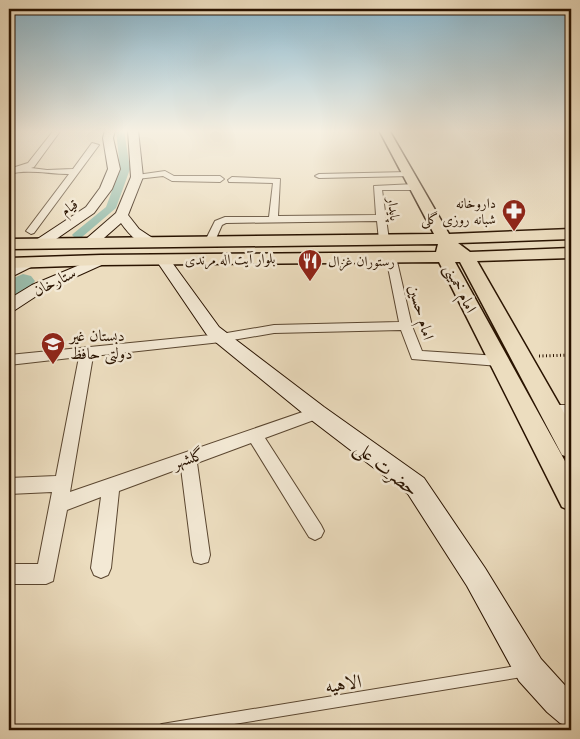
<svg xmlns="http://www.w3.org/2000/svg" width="580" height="739" font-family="Cardo,Amiri,serif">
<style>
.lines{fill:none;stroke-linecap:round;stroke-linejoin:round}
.canal{fill:#9abdac;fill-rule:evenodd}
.river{fill:#9abdac;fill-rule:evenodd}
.lane-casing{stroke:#5a4630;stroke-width:2}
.street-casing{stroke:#5a4630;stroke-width:2}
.secondary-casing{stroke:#291300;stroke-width:2}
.primary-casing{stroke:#291300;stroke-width:3}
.path{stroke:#291300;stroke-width:3;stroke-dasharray:1 2.5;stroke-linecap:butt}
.lane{fill:#f3e9d5;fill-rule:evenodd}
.street{fill:#f3e9d5;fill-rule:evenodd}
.secondary{fill:#f3e9d5;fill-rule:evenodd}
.primary{fill:#ecddbf;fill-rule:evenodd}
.labels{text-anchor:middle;stroke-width:5;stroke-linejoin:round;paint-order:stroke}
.far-poi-label{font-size:14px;fill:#291300;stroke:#f3e9d5;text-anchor:end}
.far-street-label{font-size:14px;fill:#291300;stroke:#f3e9d5}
.street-label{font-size:16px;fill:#291300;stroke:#f3e9d5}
.poi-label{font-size:16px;fill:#291300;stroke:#f3e9d5;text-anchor:start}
.near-street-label{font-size:19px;fill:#291300;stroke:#f3e9d5}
</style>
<rect width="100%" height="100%" fill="#ecddbf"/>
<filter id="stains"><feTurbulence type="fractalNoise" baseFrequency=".004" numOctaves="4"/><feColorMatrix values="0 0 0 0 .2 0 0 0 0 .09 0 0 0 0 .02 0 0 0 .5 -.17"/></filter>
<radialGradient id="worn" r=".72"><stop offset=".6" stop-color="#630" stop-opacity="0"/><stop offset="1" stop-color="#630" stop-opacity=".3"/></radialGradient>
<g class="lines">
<!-- canal -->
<polygon class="canal" points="116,130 124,130 130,169 116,208 82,237 74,237 72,235 74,233 106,207 120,169"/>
<!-- river -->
<path class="river" d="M23,274l8,2 4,5c-6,9 -16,14 -26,16v-17z"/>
<!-- lane casing -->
<g class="lane-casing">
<polygon id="lane" points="522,665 526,667 528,671 526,675 522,677 197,730 156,730 158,726 162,724"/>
</g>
<!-- street casing -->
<g class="street-casing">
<g id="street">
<path d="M54,130h7l-27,37 -3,1 16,2 26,-1 19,-26 7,2 -65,88 -3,1 -5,-3 43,-57c-20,0 -41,-5 -60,0v-5l19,-6z"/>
<polygon points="165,171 174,176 220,176 224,179 220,182 172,181 163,176 137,179 133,177 137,175"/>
<polygon points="408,172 411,172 411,176 319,178 315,176 319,174"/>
<polygon points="232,177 280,179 278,216 376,215 374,186 415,184 419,187 415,190 382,190 389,240 388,242 380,242 379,240 377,221 226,223 222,225 214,243 206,243 205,241 215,221 225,217 269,217 273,183 229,182 228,180"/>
<polygon points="391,254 396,257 412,326 422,351 499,356 504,358 506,361 504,364 499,366 412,359 401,330 274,333 221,342 93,356 70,492 317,407 322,409 324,413 322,417 265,438 321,525 324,531 321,537 315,540 309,537 251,443 197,463 210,555 208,562 201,564 194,562 192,555 181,468 119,491 111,568 108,575 101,578 94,575 91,568 101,497 67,510 53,581 46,584 9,584 9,564 38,564 52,492 9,494 9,478 56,476 79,357 9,365 9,355 221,334 274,325 399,322 386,257"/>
<polygon points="552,405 571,405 571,417 547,415 545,411 547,407"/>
</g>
</g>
<!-- secondary casing -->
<g class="secondary-casing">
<g id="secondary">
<polygon points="105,130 115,130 113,138 120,169 112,189 94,213 46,246 36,246 34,243 36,240 86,207 100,188 108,169 103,138"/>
<path d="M128,130h10l5,47 -15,38 11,14 18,12 -2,3c-15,4 -27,-11 -34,-21l-25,22h-10l-2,-3 2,-3 30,-26 15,-36z"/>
<polygon points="101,256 106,257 108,260 106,263 44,291 15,310 9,311 9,299 32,285"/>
<polygon points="163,256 168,257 219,327 324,407 424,478 485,568 541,659 571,692 571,728 560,723 547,712 519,681 467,586 408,494 310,419 207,335 156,260 158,257"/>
<polygon points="30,258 35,259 37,262 35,265 9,278 9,268"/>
</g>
</g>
<!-- primary casing -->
<g class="primary-casing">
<polygon id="primary" points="379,130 389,130 449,234 571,229 571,239 458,243 470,252 571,248 571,258 477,261 571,425 571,458 562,455 460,262 455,262 571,472 571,511 562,507 439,262 101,265 9,268 9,258 101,255 436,252 438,244 9,249 9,239 434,234"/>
</g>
<!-- path -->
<polyline class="path" points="539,356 571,355"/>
<!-- lane -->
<use href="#lane" class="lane"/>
<!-- street -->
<use href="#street" class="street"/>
<!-- secondary -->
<use href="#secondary" class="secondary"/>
<!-- primary -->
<use href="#primary" class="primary"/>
</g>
<!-- sky -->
<linearGradient id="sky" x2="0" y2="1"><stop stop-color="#89b8d0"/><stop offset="0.56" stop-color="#f6f0e2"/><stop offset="1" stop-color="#f6f0e2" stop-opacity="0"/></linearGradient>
<rect width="580" height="234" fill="url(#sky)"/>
<!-- icons -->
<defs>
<g id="pharmacy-pin" transform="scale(1.25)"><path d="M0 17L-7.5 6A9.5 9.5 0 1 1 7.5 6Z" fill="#8f2418" stroke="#f3e9d5"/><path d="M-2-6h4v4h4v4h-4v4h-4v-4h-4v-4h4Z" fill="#fff"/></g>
<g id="restaurant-pin" transform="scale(1.25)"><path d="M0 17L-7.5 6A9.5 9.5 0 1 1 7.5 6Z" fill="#8f2418" stroke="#f3e9d5"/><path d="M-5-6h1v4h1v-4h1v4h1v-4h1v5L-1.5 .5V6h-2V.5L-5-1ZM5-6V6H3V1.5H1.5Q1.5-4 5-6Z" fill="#fff"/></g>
<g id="school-pin" transform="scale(1.25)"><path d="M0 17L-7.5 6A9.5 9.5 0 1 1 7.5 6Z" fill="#8f2418" stroke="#f3e9d5"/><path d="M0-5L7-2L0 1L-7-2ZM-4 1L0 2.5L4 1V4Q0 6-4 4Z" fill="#fff"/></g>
</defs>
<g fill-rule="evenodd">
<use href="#pharmacy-pin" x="514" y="211"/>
<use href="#restaurant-pin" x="310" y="261"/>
<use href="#school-pin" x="53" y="344"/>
</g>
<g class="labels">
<!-- far-poi labels -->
<g class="far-poi-label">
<text x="496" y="208">داروخانه<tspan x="496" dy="16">شبانه روزی گلی</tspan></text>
<text x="328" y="266" text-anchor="start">رستوران غزال</text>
</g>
<!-- far-street labels -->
<g class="far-street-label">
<text transform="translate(69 207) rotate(-34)" y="5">قیام</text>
<text transform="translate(394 209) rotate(83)" y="5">پایدار</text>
<text transform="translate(230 259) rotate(-1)" y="5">بلوار آیت اله مرندی</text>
</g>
<!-- street labels -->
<g class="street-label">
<text transform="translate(54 281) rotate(-27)" y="6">ستارخان</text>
<text transform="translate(461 288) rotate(63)" y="6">امام خمینی</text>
<text transform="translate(422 312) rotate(74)" y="6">امام حسین</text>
<text transform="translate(188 458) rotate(-19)" y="6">گلشهر</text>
</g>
<!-- poi labels -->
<g class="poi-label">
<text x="70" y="341">دبستان غیر<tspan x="70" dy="18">دولتی حافظ</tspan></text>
</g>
<!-- near-street labels -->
<g class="near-street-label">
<text transform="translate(387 468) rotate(39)" y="7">حضرت علی</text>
<text transform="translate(343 683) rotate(-9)" y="7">الاهیه</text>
</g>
</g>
<!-- margin -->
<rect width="580" height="739" fill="none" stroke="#ecddbf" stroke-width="30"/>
<rect x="10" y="10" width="560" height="719" fill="none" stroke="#291300" stroke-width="2.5"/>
<rect x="15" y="15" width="550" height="709" fill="none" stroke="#291300"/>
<rect width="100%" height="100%" filter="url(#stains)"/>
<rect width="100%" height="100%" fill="url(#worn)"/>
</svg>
